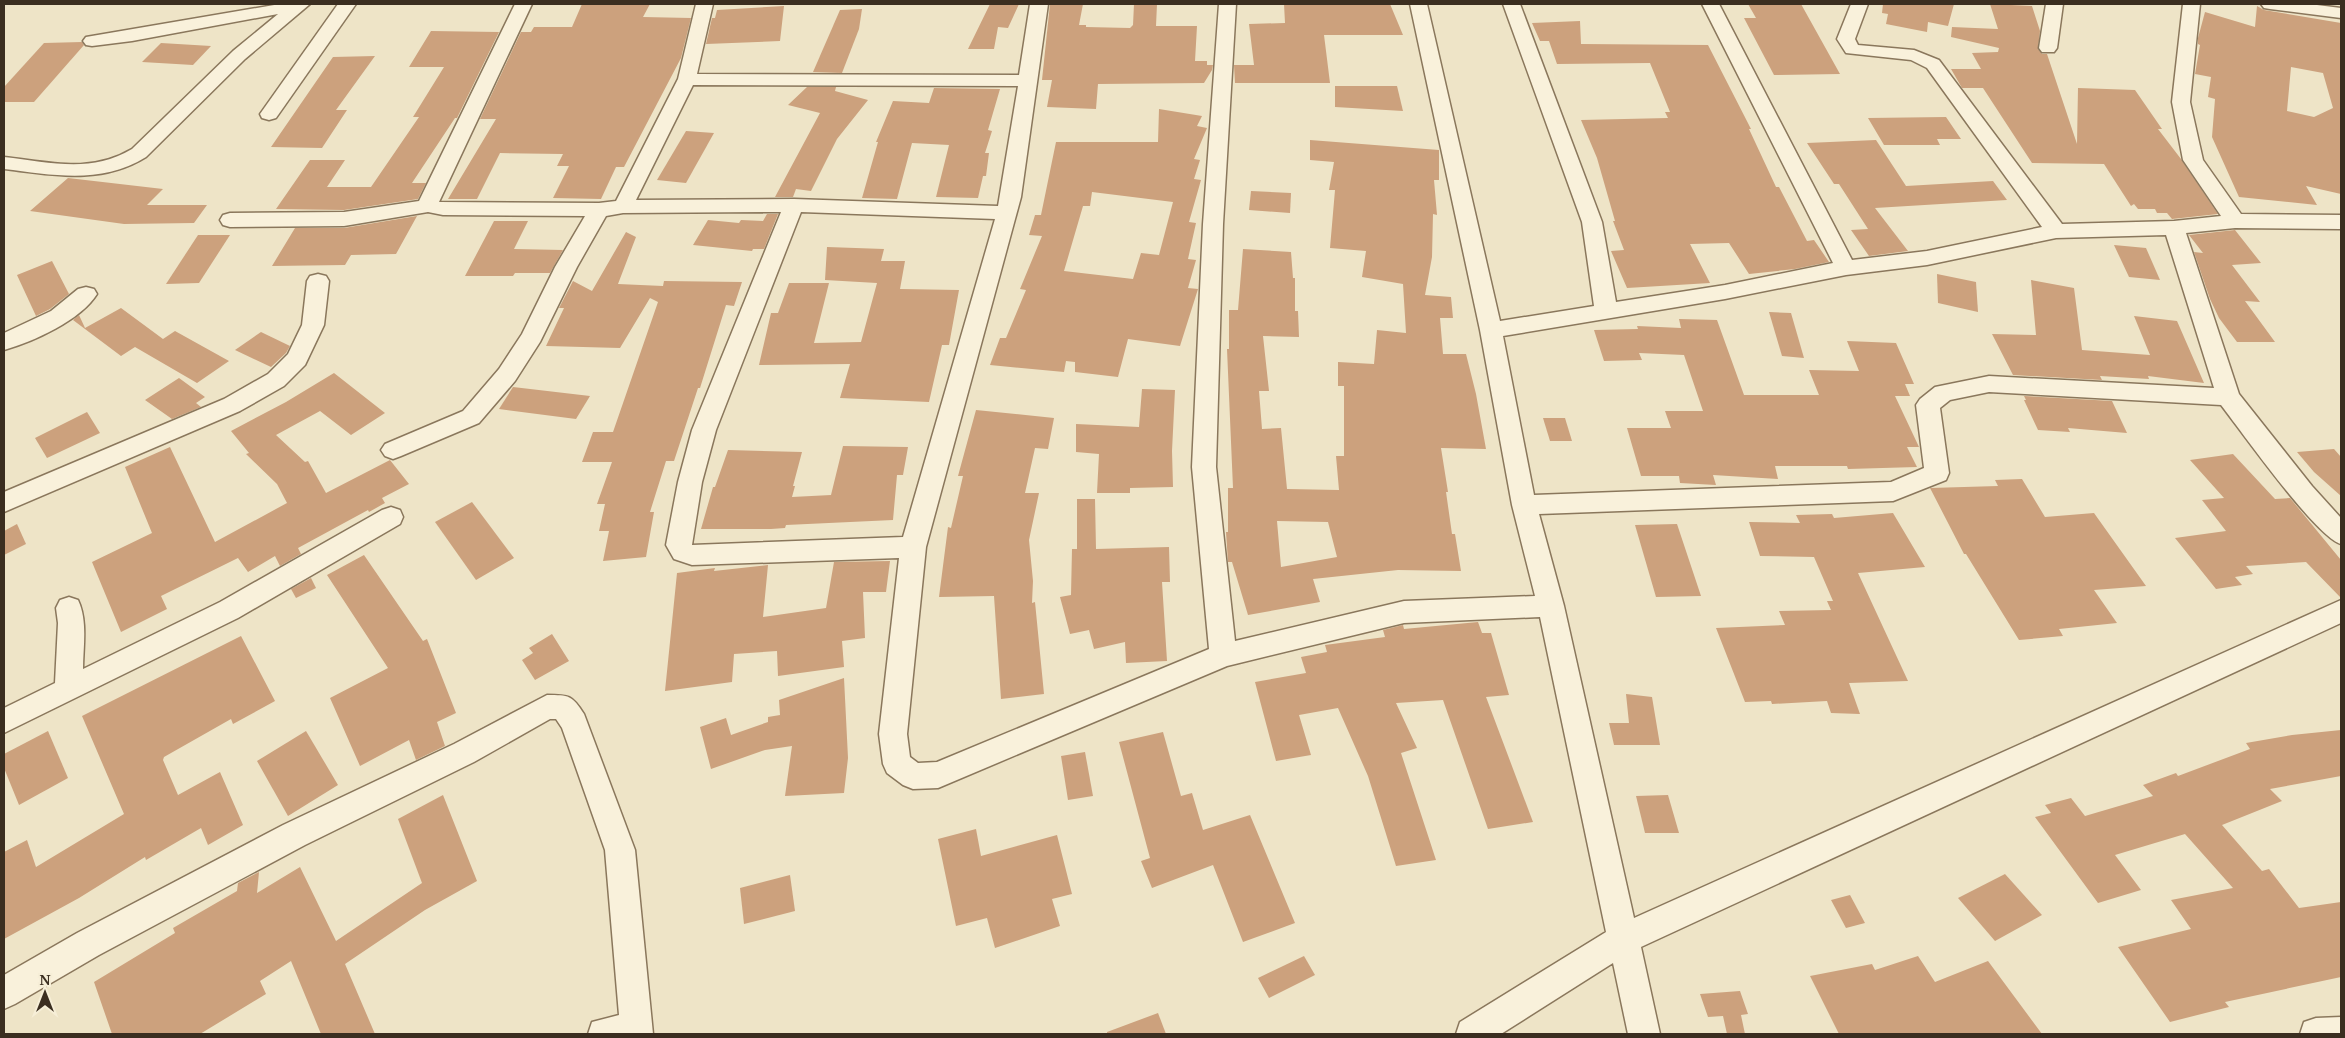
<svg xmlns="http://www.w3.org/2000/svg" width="2345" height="1038" font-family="'Noto Serif',serif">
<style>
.building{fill:#cca17d;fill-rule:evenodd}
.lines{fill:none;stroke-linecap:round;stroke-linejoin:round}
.minor-casing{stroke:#8a775c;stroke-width:3}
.minor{fill:#f9f1db;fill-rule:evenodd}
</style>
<rect width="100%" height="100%" fill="#eee4c7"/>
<!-- building -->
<g class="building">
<polygon points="582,4 650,4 643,17 691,18 681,58 624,167 616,167 601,199 553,198 569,166 557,166 563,154 500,153 477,199 448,199 496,119 480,119 521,32 531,32 534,27 572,27"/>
<polygon points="990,4 1019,4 1008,28 998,27 994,49 968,49"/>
<polygon points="1050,4 1083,4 1079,25 1086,25 1086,27 1130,28 1133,25 1134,4 1157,4 1156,26 1197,26 1195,61 1207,61 1207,65 1213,65 1212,70 1204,83 1098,84 1096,109 1047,107 1052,80 1042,80"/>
<polygon points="1284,4 1390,4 1403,35 1324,35 1330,83 1235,83 1234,65 1254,65 1249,24 1285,23"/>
<polygon points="1748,4 1801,4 1840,74 1774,75 1744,18 1756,18"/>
<polygon points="1883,4 1954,4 1948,26 1928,22 1927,32 1886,24 1888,14 1882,13"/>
<polygon points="1990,4 2032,6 2040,31 2038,49 2042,54 2047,54 2077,144 2078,88 2135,90 2162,129 2158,129 2181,159 2218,214 2172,219 2167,213 2157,213 2155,209 2138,209 2134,204 2131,206 2104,164 2032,163 1983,88 1962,88 1951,69 1981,69 1972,53 1998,52 1999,48 1951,37 1952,27 1998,29"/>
<polygon points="784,6 780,41 706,44 712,18 715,18 717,10"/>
<path d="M2257,6l7,4 77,13v171l-35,-8 11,19 -78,-8 -27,-60 3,-38 -7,-2 3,-20 -16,-3 5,-29 -2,-1v-6l7,-26 50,15zM2291,67l32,6 10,35 -19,9 -27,-6z"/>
<polygon points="862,9 859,29 842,73 813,72 840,10"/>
<polygon points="1580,21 1581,44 1708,45 1751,129 1749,129 1776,187 1779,187 1807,241 1814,240 1829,262 1795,269 1749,274 1729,243 1690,244 1710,283 1627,288 1611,251 1624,250 1613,221 1615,221 1597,158 1581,120 1668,118 1665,112 1670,112 1650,63 1557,64 1549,41 1540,41 1532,23"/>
<polygon points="431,31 499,32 457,118 455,118 412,183 426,183 418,199 344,210 276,209 310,160 345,160 327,187 371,187 419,117 413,117 444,67 409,67"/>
<polygon points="82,42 84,45 34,102 4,102 4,87 44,43"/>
<polygon points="161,43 211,46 193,65 142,62"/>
<polygon points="375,56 336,110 347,110 322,148 271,147 333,57"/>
<polygon points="1335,86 1397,86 1403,111 1335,107"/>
<polygon points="807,87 836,87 835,91 868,100 837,139 811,191 796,189 793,197 775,197 820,113 788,105"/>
<polygon points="934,88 1000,89 988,130 992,131 985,153 989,153 986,176 983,176 978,198 936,197 949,145 912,143 897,199 862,198 878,142 876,142 893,101 929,103"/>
<path d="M1159,109l43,7 -5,10 10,2 -13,31 6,1 -6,19 7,1 -12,42 7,1 -8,36 8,1 -8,28 10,1 -18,57 -52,-7 -10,38 -43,-5v-10l-9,-1 -2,11 -74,-7 10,-27h6l20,-48 -6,-1 22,-53 -13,-1 6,-20h6l15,-73h102zM1092,192l81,10 -14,53 -18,-2 -8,26 -69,-8 19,-65h7z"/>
<polygon points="1946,117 1961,139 1937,139 1940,145 1884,145 1868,118"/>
<polygon points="686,131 714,133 686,183 657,180"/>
<path d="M1310,140l129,10v30h-5l3,35 -4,-1 -1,43 -7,38 26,2 2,21h-13l3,36h23l10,40 10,55 -45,-1 7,44h-2l6,42h3l6,37 -63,-1 -85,9 7,23 -72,13 -16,-53h-4l-2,-30h2v-44h5l-6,-139h2v-39h9l5,-61 48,3 2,26h2v33h3l1,26 -36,-1 6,55h-10l3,38 19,-1 6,61 52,1 -3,-34h8v-70h-6v-24l36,2 3,-34 29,3 -3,-49 -41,-7 4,-26 -36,-3 5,-58h-6l5,-28 -24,-2zM1277,521l51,1 9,35 -56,10z"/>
<polygon points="1876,140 1906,186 1993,181 2007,200 1875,208 1908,251 1869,256 1851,230 1868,229 1839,184 1834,184 1807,143"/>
<polygon points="68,178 163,189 147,205 207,205 194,223 124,224 30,211"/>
<polygon points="1251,191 1291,193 1290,213 1249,210"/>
<polygon points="767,214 778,214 764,249 753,249 752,251 693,245 708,220 739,223 741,220 763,221"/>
<polygon points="417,216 396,254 351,255 345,265 272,266 295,228 344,228"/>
<polygon points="494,221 528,221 514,249 563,250 550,273 515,273 513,276 465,276"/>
<polygon points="2235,230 2261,263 2232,265 2260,302 2245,301 2275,342 2237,342 2219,318 2210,299 2194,252 2203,253 2189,235"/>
<polygon points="626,232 636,237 618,284 663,286 664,281 742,282 734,306 726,305 700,388 698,388 674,461 666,461 650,512 654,512 646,557 603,561 609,531 599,531 605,504 597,504 612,462 582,462 593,432 613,432 658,302 650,298 620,348 546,346 564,308 559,308 573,281 592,291"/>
<polygon points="198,235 230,235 199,283 166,284"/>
<polygon points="2114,245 2146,248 2160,280 2129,277"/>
<polygon points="827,247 884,249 881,261 905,261 900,289 959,290 949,345 942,345 929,402 840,398 850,364 759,365 771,313 778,313 789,283 829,283 814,343 861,342 877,283 825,280"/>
<polygon points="52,261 69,294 50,309 36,316 17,275"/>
<polygon points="1937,274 1976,282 1978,312 1938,303"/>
<polygon points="2031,280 2074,288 2082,350 2150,355 2134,316 2177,321 2204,383 2148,376 2149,379 2100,376 2102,380 2013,375 1992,334 2036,335"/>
<polygon points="121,308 163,339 175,331 229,361 197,383 135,347 121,356 73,320 79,315 85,328"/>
<polygon points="1769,312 1791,313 1804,358 1782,356"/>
<polygon points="1679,319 1717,320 1744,395 1819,395 1809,370 1859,371 1847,341 1896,343 1914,384 1905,384 1910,396 1895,396 1919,447 1907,447 1917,467 1848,469 1847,466 1775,466 1778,479 1713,475 1716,485 1680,483 1679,476 1641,476 1627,428 1671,428 1665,411 1703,411 1684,355 1639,353 1642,360 1604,361 1594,330 1638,329 1637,326 1681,328"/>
<polygon points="261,332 290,346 286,353 271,367 235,350"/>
<polygon points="334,373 385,413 351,435 320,411 276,435 305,462 308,461 326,493 390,460 409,484 382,498 385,503 369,512 368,510 298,548 301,554 280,566 275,556 248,572 238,558 161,596 167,609 121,632 92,562 152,533 125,467 170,447 215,542 287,503 277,484 246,454 249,453 231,431 286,402"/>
<polygon points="179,378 205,397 196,403 201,407 172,419 145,400"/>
<polygon points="513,387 590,396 576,419 499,409"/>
<polygon points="1142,389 1175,390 1172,451 1173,487 1130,488 1130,493 1097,493 1099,454 1076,452 1076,424 1139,427"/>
<polygon points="2024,396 2112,401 2127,433 2068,428 2070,432 2038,430 2024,400 2026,400"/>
<polygon points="976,410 1054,418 1048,449 1035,448 1025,493 1039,493 1029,540 1033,581 1032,603 1035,602 1044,694 1001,699 994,596 939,597 948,527 951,528 963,476 958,476"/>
<polygon points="87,412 100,433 47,458 35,438"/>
<polygon points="1543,418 1565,418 1572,441 1550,441"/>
<polygon points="843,446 908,447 903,475 897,475 893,520 786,525 785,528 771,529 701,529 713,487 715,487 728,450 802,452 793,486 795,486 792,497 831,495"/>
<polygon points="2334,449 2341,457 2341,496 2314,472 2297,452"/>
<polygon points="2233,454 2275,499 2290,498 2341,560 2341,598 2306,562 2246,566 2253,574 2235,577 2242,585 2216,589 2175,538 2226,531 2202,500 2224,498 2190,460"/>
<polygon points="2022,479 2045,517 2094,513 2146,586 2094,590 2117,623 2059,629 2063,636 2019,640 1966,554 1964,554 1930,488 1998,486 1995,480"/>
<polygon points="1077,499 1095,499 1096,549 1169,547 1170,582 1162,582 1167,661 1126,663 1125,642 1094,649 1089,630 1070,634 1060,597 1071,595 1072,549 1077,549"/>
<polygon points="472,502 514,558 476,580 435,522"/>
<polygon points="1893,513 1925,567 1858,573 1908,681 1849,683 1860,714 1831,713 1827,701 1772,704 1771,701 1745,702 1716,628 1785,625 1779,611 1831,610 1827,601 1833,601 1814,557 1760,556 1749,522 1800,523 1796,515 1832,514 1834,518"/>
<polygon points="17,524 26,544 4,555 4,531"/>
<polygon points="1677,524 1701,596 1656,597 1635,525"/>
<polygon points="364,555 423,641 427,639 456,713 437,722 445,746 416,760 409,740 360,766 330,698 388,668 327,575"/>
<polygon points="890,561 886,592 863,592 865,638 842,641 844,667 778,676 777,651 734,654 732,682 665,691 677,573 715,568 714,571 768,565 763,617 826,608 834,562"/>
<polygon points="311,578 316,588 296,598 291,589"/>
<polygon points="1478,622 1482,633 1491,633 1509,695 1486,697 1533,822 1488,829 1443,700 1396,703 1417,748 1401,753 1436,860 1396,866 1368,776 1338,708 1299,715 1311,755 1276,761 1255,682 1306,673 1301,657 1327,652 1325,645 1385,637 1383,630 1403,625 1404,629"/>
<polygon points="552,634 569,661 535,680 522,660 533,653 529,648"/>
<polygon points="241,636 275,701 233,724 231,719 164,757 163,760 178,795 220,772 243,825 208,845 201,828 146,860 145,857 79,898 4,939 4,852 27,840 36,867 124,814 82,716"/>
<polygon points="844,678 848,758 844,793 785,796 792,746 765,750 711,769 700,727 726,718 731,735 768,722 768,717 780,715 779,700"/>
<polygon points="1626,694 1652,697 1660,745 1614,745 1609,723 1629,723"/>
<polygon points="2341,730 2341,776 2270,789 2282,801 2222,825 2262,871 2269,869 2299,908 2341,902 2341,977 2225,1002 2229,1007 2170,1022 2118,947 2191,929 2171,900 2233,888 2185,834 2115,855 2141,890 2098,903 2035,817 2051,813 2045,805 2071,798 2085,816 2153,796 2143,785 2176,773 2178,776 2250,749 2246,743 2292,735"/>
<polygon points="48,731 68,778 19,805 4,768 4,754"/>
<polygon points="306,731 338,785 288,816 257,761"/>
<polygon points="1163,732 1181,796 1192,793 1203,830 1250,815 1295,923 1243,942 1213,865 1152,888 1141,861 1150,858 1119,742"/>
<polygon points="1085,752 1093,796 1068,800 1061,756"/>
<polygon points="443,795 477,881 425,910 345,964 375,1034 321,1034 291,961 260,981 266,994 200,1034 112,1034 94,982 175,933 173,928 237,891 238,883 259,872 257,893 300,867 336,941 422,883 398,819"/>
<polygon points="1668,795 1679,833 1645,833 1636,796"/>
<polygon points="976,829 981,856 1057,835 1072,894 1052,899 1060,926 995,948 987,918 956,926 938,839"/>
<polygon points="2005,874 2042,915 1995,941 1958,898"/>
<polygon points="790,875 795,911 744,924 740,888"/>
<polygon points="1850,895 1865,923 1846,928 1831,900"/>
<polygon points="1304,956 1315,975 1269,998 1258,978"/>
<polygon points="1918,956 1935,982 1988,961 2042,1034 1839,1034 1810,976 1872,964 1875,970"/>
<polygon points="1740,991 1748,1014 1741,1015 1745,1034 1727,1034 1723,1016 1708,1017 1700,994"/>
<polygon points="1158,1013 1166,1034 1107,1034 1107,1032"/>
</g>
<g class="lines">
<!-- minor casing -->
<g class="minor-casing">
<g id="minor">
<path d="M280,4h30l-65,55 -99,98c-45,28 -92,18 -142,12v-12c46,5 86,17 128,-8l101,-98 45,-37 -146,27 -40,5 -6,-1 -3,-4 3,-4z"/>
<polygon points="338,4 356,4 276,118 269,120 262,118 260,114"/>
<path d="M515,4h17l-93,198 160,1 17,-2 62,-122 18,-75h17l-16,70 322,1 11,-71h18l-27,193 -95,350 -19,187 3,23 8,6 19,-1 272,-113 -17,-182 11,-243 16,-220h17l-13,220 -7,243 19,174 169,-40 131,-5 -23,-91 -32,-175 -70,-326h17l73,317 94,-15 -12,-84 -79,-218h17l82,218 14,80 109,-17 108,-22 -131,-259h17l133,256 75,-9 115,-24 -115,-159 -16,-8 -65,-7 -9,-14 14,-35h17l-13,35 3,6 56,5 25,10 123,164 112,-3 47,-5 -38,-56 -11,-58 11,-98h17l-10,98 13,58 38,54 100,1v14l-106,-1 -49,5 53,161 73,92 29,32v26c-25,-7 -99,-112 -120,-139l-232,-13 -39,8 -10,8 9,65 -3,7 -53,21 -354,13 25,92 70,312 707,-318v23l-700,324 19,87h-32l-15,-71 -112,71h-45l4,-12 146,-90 -66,-315 -136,6 -177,43 -289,122 -25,1 -10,-4 -16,-12 -4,-9 -4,-30 20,-176 -207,7 -18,-6 -8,-14 12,-63 14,-52 89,-218 -158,1 -17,3 -29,51 -37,75 -25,39 -36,42 -78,33 -8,3 -8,-3 -4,-6 4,-6 78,-33 36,-42 23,-35 33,-67 30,-51 -142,-1 -15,-3 -84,14 -114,1 -7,-2 -3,-5 3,-5 7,-2 114,-1 75,-11zM693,85l325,1 -20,120 -204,-7 -158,1zM801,212l194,7 -92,318 -211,8 10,-63 14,-52zM2166,235l48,153 -225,-12 -54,11 -15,12 -4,6 8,63 -33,14 -357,13 -31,-159 222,-37 121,-24 81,-10 129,-27z"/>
<polygon points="2046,4 2063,4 2057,48 2054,52 2042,52 2039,48"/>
<polygon points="2261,4 2309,4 2341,8 2341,18 2270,9 2264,8"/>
<polygon points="318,274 326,276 329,281 324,325 305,365 284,386 240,411 4,512 4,492 224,399 268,374 288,354 302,325 307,281 310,276"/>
<path d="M86,287l8,2 3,5c-16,26 -64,48 -93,56v-17l47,-22 27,-22z"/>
<path d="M391,507l9,3 3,7 -3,7 -162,94 -234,115v-25l51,-25 3,-60 -2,-15 4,-8 9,-3 9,3c10,21 5,47 5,69l137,-67 162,-92z"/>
<path d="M547,695c22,0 25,0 37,19l51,136 18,184h-65l4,-12 27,-7 -14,-165 -43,-122 -6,-9h-6l-76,43 -169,83 -206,110 -84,49 -11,5v-34l73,-42 206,-108 171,-81z"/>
<polygon points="2341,1017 2341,1034 2300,1034 2304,1022 2316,1018"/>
</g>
</g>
<!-- minor -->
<use href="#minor" class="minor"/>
</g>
<!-- border -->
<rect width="2345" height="1038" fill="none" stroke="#3b2e20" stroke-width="10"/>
<!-- north arrow -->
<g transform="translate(45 993)" stroke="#f6eed7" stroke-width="4" paint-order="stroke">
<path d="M0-4L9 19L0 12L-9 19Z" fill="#3b2e20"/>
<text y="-8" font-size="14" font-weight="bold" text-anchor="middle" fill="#3b2e20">N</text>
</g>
</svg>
